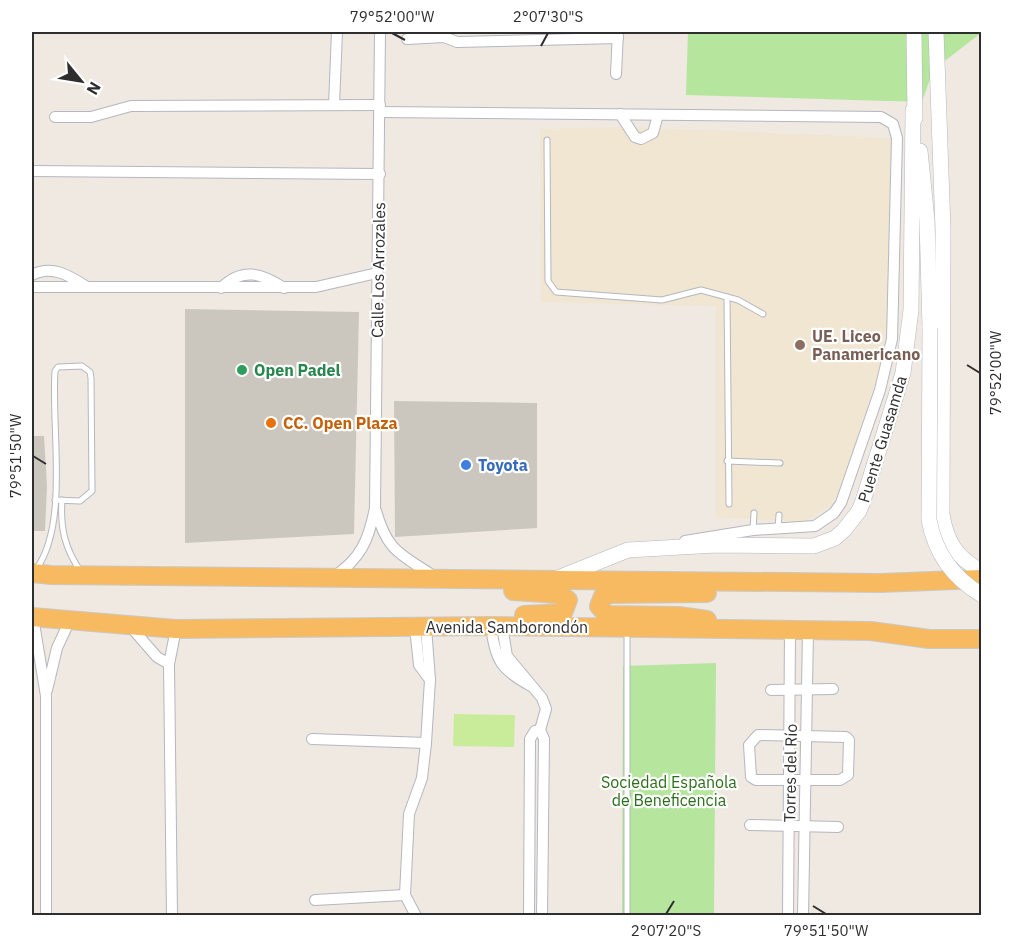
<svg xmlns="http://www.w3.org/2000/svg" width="1013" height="947" font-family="'IBM Plex Sans',sans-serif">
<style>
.education{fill:#f0e6d1}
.green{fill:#b6e59e}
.pitch{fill:#c9ec9a}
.building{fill:#cbc7bf}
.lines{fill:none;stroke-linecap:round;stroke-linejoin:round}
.service-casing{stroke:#b4b7c1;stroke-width:7}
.minor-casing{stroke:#b4b7c1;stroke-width:12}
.secondary-casing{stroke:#b4b7c1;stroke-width:16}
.trunk-casing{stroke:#c9c9c9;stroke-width:20}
.service{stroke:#fff;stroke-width:5}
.minor{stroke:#fff;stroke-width:10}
.secondary{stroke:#fff;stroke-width:15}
.trunk{stroke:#f8ba60;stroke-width:18}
.secondary-bridge-casing{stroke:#b4b7c1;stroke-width:16;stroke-linecap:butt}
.secondary-bridge{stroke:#fff;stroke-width:15}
.ticks{fill:none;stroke:#2e2e2e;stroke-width:2}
.education-dot{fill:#8d6e63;stroke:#fff;stroke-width:2}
.leisure-dot{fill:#2e9e5b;stroke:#fff;stroke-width:2}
.food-dot{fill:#e8710a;stroke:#fff;stroke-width:2}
.shop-dot{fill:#3f7fe0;stroke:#fff;stroke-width:2}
.labels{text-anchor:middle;stroke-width:4.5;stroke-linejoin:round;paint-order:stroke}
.street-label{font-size:16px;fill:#2e2e2e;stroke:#fff}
.education-label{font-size:16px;font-weight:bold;fill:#785e54;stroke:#fff;text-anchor:start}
.leisure-label{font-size:16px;font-weight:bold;fill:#27864d;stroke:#fff;text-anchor:start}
.food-label{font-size:16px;font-weight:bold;fill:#c56008;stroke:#fff;text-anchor:start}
.shop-label{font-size:16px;font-weight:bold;fill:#366cbe;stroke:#fff;text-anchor:start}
.park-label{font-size:16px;fill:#2c6e1b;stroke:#fff}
.neatline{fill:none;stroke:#2e2e2e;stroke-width:2}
.ticks-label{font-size:15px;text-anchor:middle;fill:#2e2e2e}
</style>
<rect width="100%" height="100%" fill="#efe9e1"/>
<!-- education -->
<polygon class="education" points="629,127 891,138 888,324 881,365 839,491 830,506 804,522 716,517 716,306 541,302 540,129"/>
<!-- green -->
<g class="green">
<polygon points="688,32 981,32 981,33 933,70 922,102 686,95"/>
<polygon points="716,663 714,915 622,916 623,666"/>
</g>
<!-- pitch -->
<polygon class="pitch" points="454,714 515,715 514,747 453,746"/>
<!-- building -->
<g class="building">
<polygon points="185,309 359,312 354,534 185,543"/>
<polygon points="394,401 537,403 537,528 395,537"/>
<polygon points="32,436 44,436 47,486 45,531 32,531"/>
</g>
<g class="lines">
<!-- service casing -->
<g class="service-casing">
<g id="service">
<polyline points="547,140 548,281 556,292 662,300 701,290 738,300 763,314"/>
<polyline points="727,297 729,504"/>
<polyline points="727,461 780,463"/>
<path d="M62,500c-2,28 3,49 19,72"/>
<polyline points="778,528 779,515"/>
<polyline points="753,530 754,513"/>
<path d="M37,568c32,-46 14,-141 18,-197l3,-4 24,-1 8,6 1,6 1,113 -12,10 -25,-1"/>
<polyline points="627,632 627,916"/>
</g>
</g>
<!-- minor casing -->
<g class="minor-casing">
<g id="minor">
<polyline points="407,39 444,37 457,42 618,38"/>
<polyline points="616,74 618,32"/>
<polyline points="334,105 337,32"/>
<polyline points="380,112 881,117 893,124 897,138 892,339 880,390 841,503 834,513 815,526 753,530 685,541"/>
<polyline points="620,114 635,137 641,139 653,133 658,115"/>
<polyline points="55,117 91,117 131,106 380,105"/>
<polyline points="32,171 380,174"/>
<path d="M32,275c20,-11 38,1 55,12"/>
<polyline points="32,287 316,287 377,273"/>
<path d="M221,288c21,-21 41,-15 63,0"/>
<path d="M376,511c12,42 25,43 59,66"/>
<path d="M333,577c28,-18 36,-38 42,-69l5,-476"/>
<polyline points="33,617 46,696 46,916"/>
<polyline points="130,626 157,657 169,664"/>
<path d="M491,626c4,34 10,44 40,60"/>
<polyline points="502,626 507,656 542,698 546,709 540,730 544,739 542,916"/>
<polyline points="415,627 419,665 430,680"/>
<polyline points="47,690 57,648 70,620"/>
<polyline points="771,690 833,689"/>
<polygon points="758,735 846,737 849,740 848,775 840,780 756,780 751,777 749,745"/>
<polyline points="312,739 426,743"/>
<polyline points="750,825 838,827"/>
<polyline points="315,900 405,895"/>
<polyline points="172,916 169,664 176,629"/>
<polyline points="416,916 405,895 409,814 422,778 426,743 430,680 426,627"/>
<polyline points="529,916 530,739 535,731 540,730"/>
<polyline points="788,916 790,630"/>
<polyline points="803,916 808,631"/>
</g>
</g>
<!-- secondary casing -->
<g class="secondary-casing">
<g id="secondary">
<polyline points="914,32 915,118"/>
<path d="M936,32l7,198 -1,284c4,27 15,45 40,57"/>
<polyline points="920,151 927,220 930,328"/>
<polyline points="558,578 628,550 716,545 814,546 835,538 844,530 859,511 863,501 903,373 911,310 913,110"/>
</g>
</g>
<!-- trunk casing -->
<g class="trunk-casing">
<g id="trunk">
<polyline points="32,573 51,575 880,583 982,579"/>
<polyline points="513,591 558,594 568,600 563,613 524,615"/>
<polyline points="32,617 176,629 491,626 871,631 929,639 982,639"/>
<polyline points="707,620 679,616 607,615 599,606 603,596 608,594 707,593"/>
</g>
</g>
<!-- service -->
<use href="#service" class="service"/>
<!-- minor -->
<use href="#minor" class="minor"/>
<!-- secondary -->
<use href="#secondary" class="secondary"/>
<!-- trunk -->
<use href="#trunk" class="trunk"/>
<!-- secondary-bridge casing -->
<g class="secondary-bridge-casing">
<path id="secondary-bridge" d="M930,328l-1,192c6,32 24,58 53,75"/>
</g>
<!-- secondary-bridge -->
<use href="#secondary-bridge" class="secondary-bridge"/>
</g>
<!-- ticks -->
<path class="ticks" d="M392,33l13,7M541,46l7,-13M967,365l13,8M33,456l13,8M813,906l13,8M666,914l8,-13"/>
<!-- markers -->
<circle class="education-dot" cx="800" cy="345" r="6"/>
<circle class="leisure-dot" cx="242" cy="370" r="6"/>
<circle class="food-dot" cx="271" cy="423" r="6"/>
<circle class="shop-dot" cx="466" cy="465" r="6"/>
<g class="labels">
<!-- street labels -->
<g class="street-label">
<text transform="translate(378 270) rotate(-89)" y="6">Calle Los Arrozales</text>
<text transform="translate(882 439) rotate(-73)" y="6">Puente Guasamda</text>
<text x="507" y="633">Avenida Samborondón</text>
<text transform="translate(790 773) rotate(-89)" y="6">Torres del Río</text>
</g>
<!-- education labels -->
<g class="education-label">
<text x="812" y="342">UE. Liceo<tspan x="812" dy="18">Panamericano</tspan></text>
</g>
<!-- leisure labels -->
<g class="leisure-label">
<text x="254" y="376">Open Padel</text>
</g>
<!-- food labels -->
<g class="food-label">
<text x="283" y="429">CC. Open Plaza</text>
</g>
<!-- shop labels -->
<g class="shop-label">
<text x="478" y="471">Toyota</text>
</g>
<!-- park labels -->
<g class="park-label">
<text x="669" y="788">Sociedad Española<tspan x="669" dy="18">de Beneficencia</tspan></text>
</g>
</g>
<!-- border -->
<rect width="1013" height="947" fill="none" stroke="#ffffff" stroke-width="66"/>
<!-- north arrow -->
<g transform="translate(81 81) rotate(120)" stroke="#ffffff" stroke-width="4.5" paint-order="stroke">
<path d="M0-4.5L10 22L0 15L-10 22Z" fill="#2e2e2e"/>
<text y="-9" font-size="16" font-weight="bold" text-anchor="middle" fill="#2e2e2e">N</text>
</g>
<rect x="33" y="33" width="947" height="881" class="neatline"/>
<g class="ticks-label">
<text x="392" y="22">79°52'00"W</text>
<text x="548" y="22">2°07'30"S</text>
<text transform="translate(996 373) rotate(-90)" y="5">79°52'00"W</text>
<text transform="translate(16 456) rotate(-90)" y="5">79°51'50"W</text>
<text x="666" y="936">2°07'20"S</text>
<text x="826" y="936">79°51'50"W</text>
</g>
</svg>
